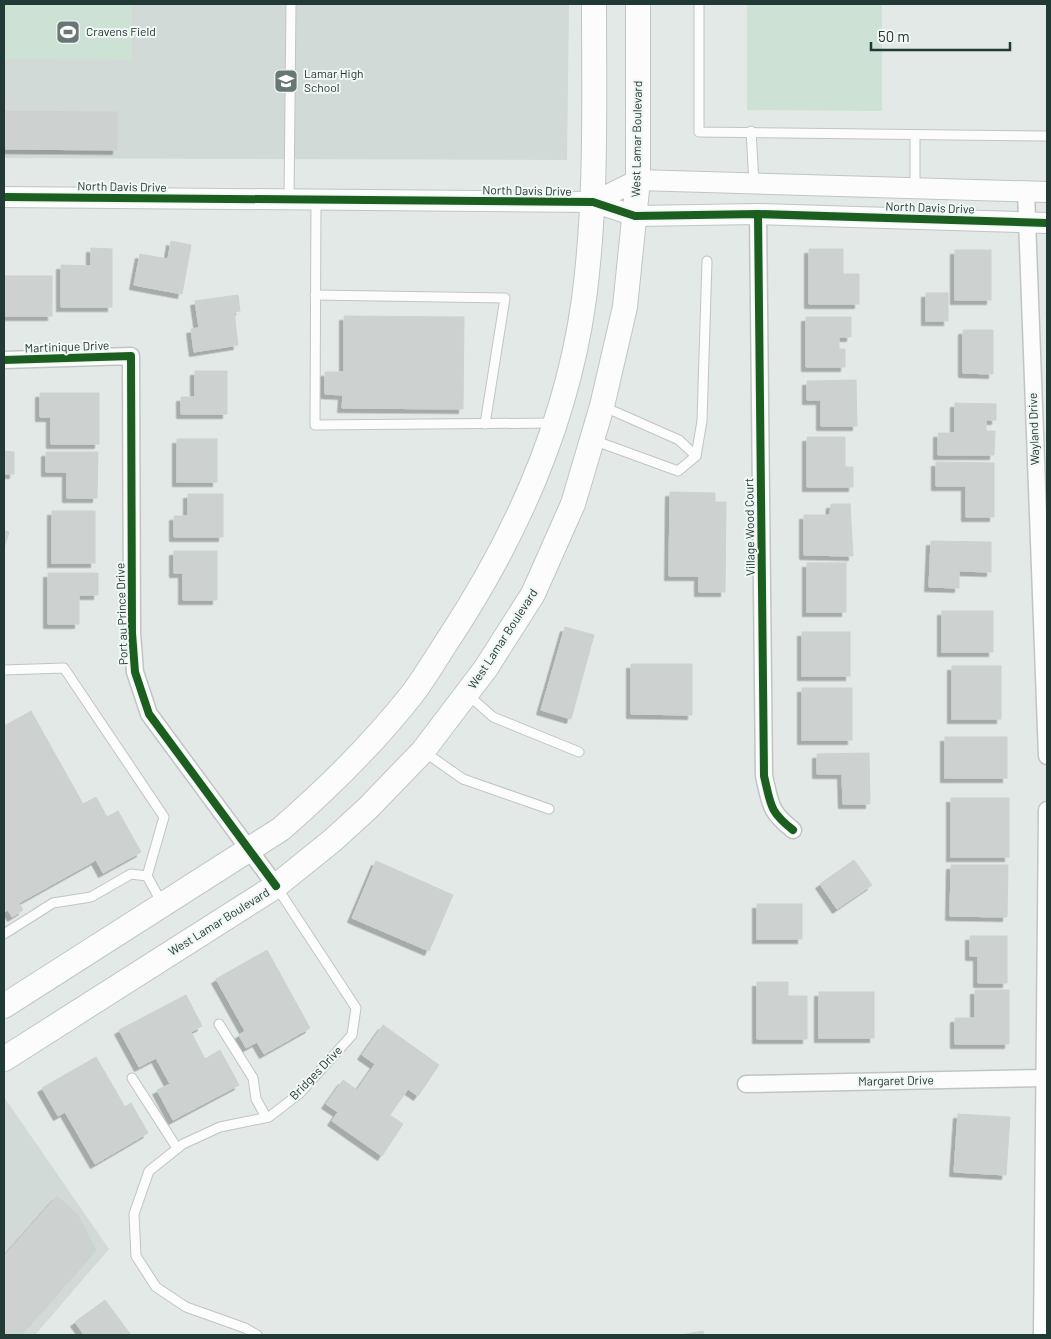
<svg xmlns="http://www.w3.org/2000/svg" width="1051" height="1339" font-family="Barlow,sans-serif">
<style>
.built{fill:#d1dad6}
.green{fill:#cde1d4}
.building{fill:#cdd2d0;stroke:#ccd2cf;filter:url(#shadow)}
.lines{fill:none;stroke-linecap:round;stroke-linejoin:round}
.service-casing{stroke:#c0c5c3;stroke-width:11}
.minor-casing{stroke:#c0c5c3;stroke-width:19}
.tertiary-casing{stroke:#c0c5c3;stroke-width:22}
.secondary-casing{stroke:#bfc6c4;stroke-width:26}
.service{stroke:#fbfcfb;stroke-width:9}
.minor{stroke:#fbfcfb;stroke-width:16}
.tertiary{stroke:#fbfcfb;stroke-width:20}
.secondary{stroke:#fbfcfb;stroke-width:24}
.cycleway-casing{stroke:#f1f7f5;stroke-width:11}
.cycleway{stroke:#1b5e20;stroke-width:8}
.labels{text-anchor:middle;stroke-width:4;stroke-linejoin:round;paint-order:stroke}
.poi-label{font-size:12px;fill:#223a36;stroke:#f1f7f5;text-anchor:start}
.street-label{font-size:12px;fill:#223a36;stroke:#f1f7f5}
</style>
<defs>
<filter id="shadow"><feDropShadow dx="-4.5" dy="4.5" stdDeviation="0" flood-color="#0004"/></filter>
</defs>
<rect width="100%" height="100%" fill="#e3e9e6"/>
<!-- built -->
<g class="built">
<polygon points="4,4 569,4 567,160 4,158"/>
<polygon points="4,1097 109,1249 35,1335 4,1335"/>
</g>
<!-- green -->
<g class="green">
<polygon points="4,4 132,4 132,60 4,59"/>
<polygon points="747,4 882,4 882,111 747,110"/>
</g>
<!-- building -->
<g class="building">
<polygon points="4,111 117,112 117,150 4,149"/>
<polygon points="171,241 191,245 182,294 134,285 140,254 168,259"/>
<polygon points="91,248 112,249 112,307 61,307 61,265 91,266"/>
<polygon points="809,249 843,249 843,274 859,274 859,304 809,304"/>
<rect x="955" y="250" width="36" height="50"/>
<rect x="4" y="276" width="48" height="40"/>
<rect x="926" y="293" width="22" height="28"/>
<polygon points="238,295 240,311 234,312 238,345 194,352 191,329 199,328 195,301"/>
<polygon points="344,316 464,317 463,409 342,408 343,395 325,394 325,372 344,372"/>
<polygon points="806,317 851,317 851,337 839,337 839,349 845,349 845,367 806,367"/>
<polygon points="963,330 993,330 993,374 963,373"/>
<polygon points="195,371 227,371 227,414 181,414 181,397 195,397"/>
<polygon points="856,380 857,426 821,426 821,400 807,400 807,381"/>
<polygon points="40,393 99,393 99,444 51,444 51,417 40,417"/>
<polygon points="955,403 996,404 996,420 986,420 986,431 995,431 994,455 938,455 938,433 955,433"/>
<polygon points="807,437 845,437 845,467 853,467 853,487 807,487"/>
<rect x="177" y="439" width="40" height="43"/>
<polygon points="4,451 14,452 14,474 4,474"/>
<polygon points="46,452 98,452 97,498 67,498 67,472 46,472"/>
<polygon points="936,462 994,463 994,517 966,517 966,486 936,486"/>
<polygon points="670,492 715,493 715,502 726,502 725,592 699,592 699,576 669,576"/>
<polygon points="188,494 223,494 223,537 174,537 174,516 188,516"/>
<polygon points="831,504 850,504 853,556 804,555 804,515 830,515"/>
<rect x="52" y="511" width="43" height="52"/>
<polygon points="4,530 9,532 4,548"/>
<polygon points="931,541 991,542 991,572 959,571 959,588 929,587"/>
<polygon points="174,551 217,551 217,600 183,600 183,573 174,573"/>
<rect x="807" y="563" width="39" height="49"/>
<polygon points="48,573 98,573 98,595 79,595 79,624 48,624"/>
<rect x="942" y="611" width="51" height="41"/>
<polygon points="565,627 594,635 571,719 541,710"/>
<rect x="802" y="632" width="48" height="44"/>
<polygon points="631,664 692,664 692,715 631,714"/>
<rect x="952" y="666" width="49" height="53"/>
<rect x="802" y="688" width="50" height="52"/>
<polygon points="31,711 83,804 96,797 107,817 118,811 141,852 103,873 96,860 19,903 23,910 12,917 8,910 4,912 4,726"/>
<rect x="945" y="737" width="62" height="41"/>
<polygon points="869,753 870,804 843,804 842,774 817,774 817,754"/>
<rect x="951" y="798" width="58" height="59"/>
<polygon points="854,860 872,885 837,909 820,884"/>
<polygon points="376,861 453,895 429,951 352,918"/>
<polygon points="951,865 1008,865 1007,917 950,916"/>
<rect x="757" y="904" width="45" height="35"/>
<polygon points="970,936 1007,936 1007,983 978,983 978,956 970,956"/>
<polygon points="267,950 310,1028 264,1054 257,1042 246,1048 239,1035 245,1031 216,979"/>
<polygon points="757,982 788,982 788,996 807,996 807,1039 757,1039"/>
<polygon points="975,990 1009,990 1009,1044 955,1044 955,1018 975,1018"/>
<rect x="819" y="992" width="55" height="46"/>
<polygon points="186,995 202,1026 191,1032 205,1059 220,1050 239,1085 173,1120 157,1090 170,1084 156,1058 139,1067 119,1030"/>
<polygon points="383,1025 439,1065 418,1096 408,1089 390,1115 403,1124 382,1156 332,1121 338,1112 326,1104 343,1080 357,1090 375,1064 362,1055"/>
<polygon points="96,1057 125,1107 131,1103 148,1133 95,1164 65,1112 58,1116 42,1088"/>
<polygon points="958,1114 1010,1117 1006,1175 954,1172"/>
<polygon points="57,1196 78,1215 96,1250 21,1335 4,1335 4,1256"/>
<polygon points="105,1300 131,1335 84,1335 75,1322"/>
<polygon points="703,1331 704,1335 681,1335"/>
</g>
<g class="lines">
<!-- service casing -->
<g class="service-casing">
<g id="service">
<polyline points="699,4 699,132 1047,136"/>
<polyline points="751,131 754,183"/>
<polyline points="915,135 915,187"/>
<polyline points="289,200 291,4"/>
<polyline points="316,200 315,425 553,423"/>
<polyline points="315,295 505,298 485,424"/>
<polyline points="602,406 679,440 696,456"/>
<polyline points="593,440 678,471 696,456 702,421 707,261"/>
<polyline points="4,670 64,668 164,817 147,876 162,903"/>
<polyline points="467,694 493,717 579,752"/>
<polyline points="423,751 463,779 549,809"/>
<polyline points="4,934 53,903 91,897 131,874 147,876"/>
<polyline points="219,1024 253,1078 256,1099 266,1117"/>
<polyline points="132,1078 177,1148"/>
<polyline points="257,1335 245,1328 186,1307 156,1287 136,1256 134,1214 149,1171 183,1144 220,1127 269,1117 300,1093 352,1035 356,1008 276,886"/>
</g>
</g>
<!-- minor casing -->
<g class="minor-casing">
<g id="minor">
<polyline points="1026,192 1047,756"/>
<path d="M758,214l6,562c7,29 5,35 29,54"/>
<polyline points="4,360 131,356 132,633 135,672 149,714 276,886"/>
<polyline points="746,1084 1047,1078"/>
<polyline points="1042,1335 1047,810"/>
</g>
</g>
<!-- tertiary casing -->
<g class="tertiary-casing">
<g id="tertiary">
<polyline points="4,197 593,202 635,216 758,214 1047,223"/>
<polyline points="593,202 638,180 1047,192"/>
</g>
</g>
<!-- secondary casing -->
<g class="secondary-casing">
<g id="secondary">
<path d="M4,1006l277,-177c47,-41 93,-86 132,-136 12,-16 22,-33 33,-50 69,-104 121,-219 138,-344 13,-98 10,-197 10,-295"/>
<polyline points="4,1059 276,886 333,840 368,808 423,751 486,668 533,594 573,504 602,406 625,307 638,180 638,4"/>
</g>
</g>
<!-- service -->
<use href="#service" class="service"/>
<!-- minor -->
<use href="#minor" class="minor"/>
<!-- tertiary -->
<use href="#tertiary" class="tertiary"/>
<!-- secondary -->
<use href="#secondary" class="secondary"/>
<!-- cycleway casing -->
<g class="cycleway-casing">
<g id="cycleway">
<polyline points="4,197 593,202 635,216 758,214 1047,223"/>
<path d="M758,214l6,562c7,29 5,35 29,54"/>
<polyline points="4,360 131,356 132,633 135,672 149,714 276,886"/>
</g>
</g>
<!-- cycleway -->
<use href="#cycleway" class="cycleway"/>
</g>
<!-- icons -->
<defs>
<g id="stadium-square" transform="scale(1.25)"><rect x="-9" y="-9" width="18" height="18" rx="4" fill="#667774" stroke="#f1f7f5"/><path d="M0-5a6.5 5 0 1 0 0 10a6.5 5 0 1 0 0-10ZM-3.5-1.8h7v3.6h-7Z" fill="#fff"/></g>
<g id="school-square" transform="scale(1.25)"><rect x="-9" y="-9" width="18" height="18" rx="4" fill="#667774" stroke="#f1f7f5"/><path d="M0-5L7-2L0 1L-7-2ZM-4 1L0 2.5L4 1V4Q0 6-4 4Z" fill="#fff"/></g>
</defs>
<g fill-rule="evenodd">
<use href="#stadium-square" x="68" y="32"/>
<use href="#school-square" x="286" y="81"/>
</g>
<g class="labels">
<!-- poi labels -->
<g class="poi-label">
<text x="86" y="36">Cravens Field</text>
<text x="304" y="78">Lamar High<tspan x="304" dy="14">School</tspan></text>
</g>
<!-- street labels -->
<g class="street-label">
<text transform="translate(637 139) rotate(-89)" y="4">West Lamar Boulevard</text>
<text transform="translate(122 187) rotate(1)" y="4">North Davis Drive</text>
<text transform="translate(527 191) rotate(1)" y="4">North Davis Drive</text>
<text transform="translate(930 208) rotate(2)" y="4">North Davis Drive</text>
<text transform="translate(67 347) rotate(-2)" y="4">Martinique Drive</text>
<text transform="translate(1034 429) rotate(-92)" y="4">Wayland Drive</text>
<text transform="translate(750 527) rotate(-91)" y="4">Village Wood Court</text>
<text transform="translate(122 614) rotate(-92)" y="4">Port au Prince Drive</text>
<text transform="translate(503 639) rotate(-57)" y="4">West Lamar Boulevard</text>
<text transform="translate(219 922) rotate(-32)" y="4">West Lamar Boulevard</text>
<text transform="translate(316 1073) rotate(-46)" y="4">Bridges Drive</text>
<text transform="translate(896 1081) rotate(-1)" y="4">Margaret Drive</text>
</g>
</g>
<!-- border -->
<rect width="1051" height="1339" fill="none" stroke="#223a36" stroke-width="10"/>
<!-- scale -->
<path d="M871 42v8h139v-8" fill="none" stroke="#223a36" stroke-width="2.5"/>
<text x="878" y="42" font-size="15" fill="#223a36" stroke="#f1f7f5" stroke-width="4" paint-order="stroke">50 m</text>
</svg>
